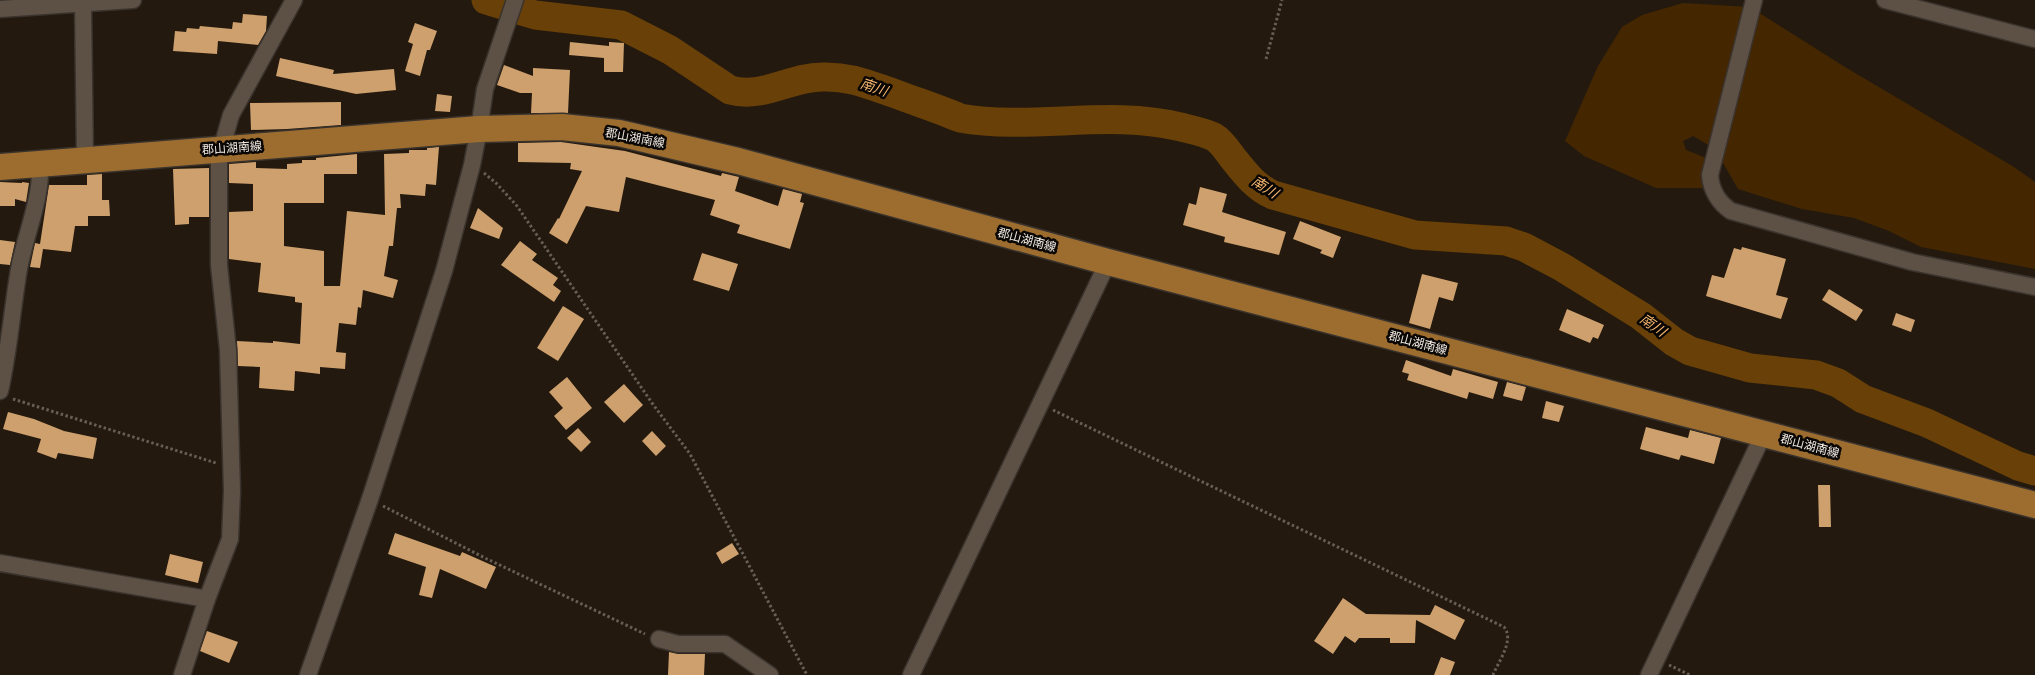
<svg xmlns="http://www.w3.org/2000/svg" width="2035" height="675" font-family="Roboto,'Noto Sans JP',sans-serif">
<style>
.green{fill:#442700}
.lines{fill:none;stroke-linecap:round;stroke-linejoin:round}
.stream{stroke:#684008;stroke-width:5}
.river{stroke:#684008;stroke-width:29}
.building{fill:#cda06e}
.minor-casing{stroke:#3a332d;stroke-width:19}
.primary-casing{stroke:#3a332d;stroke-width:29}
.path{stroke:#675e55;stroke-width:3;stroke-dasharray:2.5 2.5;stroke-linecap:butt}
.minor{stroke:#5d5145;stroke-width:16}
.primary{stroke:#9c6d2f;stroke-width:26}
.labels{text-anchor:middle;stroke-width:5;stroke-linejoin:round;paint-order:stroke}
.street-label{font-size:12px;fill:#f0e9e2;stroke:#090603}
.water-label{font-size:14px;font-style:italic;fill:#f6b76f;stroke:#090603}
</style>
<rect width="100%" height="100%" fill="#23190e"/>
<!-- green -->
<polygon class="green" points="1683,3 1750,7 1845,67 2014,167 2035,182 2035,269 1921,247 1889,231 1854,218 1802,209 1738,189 1715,149 1693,136 1683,141 1686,150 1709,159 1703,188 1656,188 1584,156 1565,141 1598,66 1622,27 1642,15"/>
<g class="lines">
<!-- stream -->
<polyline class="stream" points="500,5 501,0"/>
<!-- river -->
<path class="river" d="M486,0l49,15 86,10 49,25 60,40c33,9 60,-13 92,-13 29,-1 47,8 74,17 21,8 43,15 64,24 73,13 148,-9 221,9 11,3 23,5 33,10 7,4 13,13 18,20 12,15 23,30 41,38l142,40 91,6 18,6 36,19 81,50 33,26 16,9 60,17 66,7 22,8 25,16 64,24 91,43 17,5"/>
</g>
<!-- building -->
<g class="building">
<polygon points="243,14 267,16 266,31 258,45 218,41 217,54 173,51 175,31 186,32 187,28 199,29 200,26 232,29 233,22 242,23"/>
<polygon points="415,23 437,31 430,50 427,50 420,76 405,71 413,44 408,42"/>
<polygon points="570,42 609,46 609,42 624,43 623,72 604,72 604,58 569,55"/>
<polygon points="280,58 334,70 333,74 394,69 396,90 356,94 276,76"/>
<polygon points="504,65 533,76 533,68 570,70 568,113 531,113 532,93 520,93 497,85"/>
<polygon points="437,94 452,96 450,112 435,111"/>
<polygon points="341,102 341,125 287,129 251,130 250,103"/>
<polygon points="561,142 625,151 721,176 722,173 739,177 735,191 778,206 783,189 802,194 800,202 804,203 790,249 737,233 740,225 710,215 715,200 626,177 619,212 586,206 567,244 549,233 558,218 559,219 582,171 570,169 571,163 518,162 518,143"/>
<polygon points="439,147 436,185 426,184 425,196 400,194 401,208 397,208 393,246 389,246 384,276 398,280 393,298 363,290 361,308 358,307 356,325 339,323 336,352 346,353 345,369 320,367 320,374 295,371 294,391 259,388 260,367 238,366 237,341 273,343 273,341 300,344 302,303 295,302 295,297 258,292 261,263 229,259 229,212 253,211 253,184 229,183 229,164 256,162 256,168 287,169 287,164 302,163 302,160 316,160 316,158 357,154 357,174 324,174 324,203 284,203 284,246 324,251 324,286 340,286 347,211 385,215 384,154 409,153 409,150 427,150 427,148"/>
<polygon points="209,168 209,217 189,217 189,224 175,225 173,169"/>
<polygon points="102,174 102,200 109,200 110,216 88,216 88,226 75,226 71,252 43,249 40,268 30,267 35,243 40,244 49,185 87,185 87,175"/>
<polygon points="0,182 22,183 22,182 29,183 26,202 15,199 15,206 0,206"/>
<polygon points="1200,187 1227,194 1222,212 1286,232 1279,255 1224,242 1225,237 1183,225 1189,203 1196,205"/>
<polygon points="478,208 503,228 499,239 470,228"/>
<polygon points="1300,221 1341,237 1333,258 1320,253 1322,250 1293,239"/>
<polygon points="0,240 15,242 10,265 0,264"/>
<polygon points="520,241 537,254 532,260 558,278 553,285 561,291 554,302 501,265"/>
<polygon points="1742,247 1786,259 1776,295 1788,298 1781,319 1706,296 1712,275 1724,278 1734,248 1741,250"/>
<polygon points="702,253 738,264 729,291 693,280"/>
<polygon points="1422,274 1458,283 1453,301 1439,297 1430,329 1409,323"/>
<polygon points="1829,289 1863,310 1856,321 1822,300"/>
<polygon points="563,306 584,319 558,361 537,348"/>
<polygon points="1567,309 1604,325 1598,339 1593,337 1590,343 1559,330"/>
<polygon points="1896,313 1915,320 1911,332 1892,325"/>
<polygon points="1406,360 1451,376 1453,369 1498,382 1493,399 1469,392 1467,399 1407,380 1409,374 1402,372"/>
<polygon points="567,377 592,408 566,430 554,416 563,408 549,392"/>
<polygon points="1507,382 1526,387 1522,401 1503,396"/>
<polygon points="624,384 643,405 624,423 604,402"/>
<polygon points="1546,401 1564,406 1559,422 1542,418"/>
<polygon points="8,412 34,419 64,431 97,438 93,459 58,453 56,459 37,452 41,439 3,429"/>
<polygon points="1646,427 1688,438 1690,430 1721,438 1714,464 1681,455 1679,460 1640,449"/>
<polygon points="578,428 591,442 581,452 567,438"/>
<polygon points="652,431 666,446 656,456 642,441"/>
<polygon points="1818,485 1830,485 1831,527 1819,527"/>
<polygon points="395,533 460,556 462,552 496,567 486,589 440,569 432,598 419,595 426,567 388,554"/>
<polygon points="732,543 739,554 722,564 716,553"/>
<polygon points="170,554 203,562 198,583 165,575"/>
<polygon points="1343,598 1366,614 1430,615 1435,605 1465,620 1455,640 1416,620 1415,643 1390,643 1390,638 1359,638 1355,643 1345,636 1333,654 1314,641"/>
<polygon points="207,631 238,642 229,663 200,651"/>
<polygon points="669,652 678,654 705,654 704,675 668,675"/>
<polygon points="1441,657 1455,662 1450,675 1434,675"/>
</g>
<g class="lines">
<!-- minor casing -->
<g class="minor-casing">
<g id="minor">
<path d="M1754,0l-44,175c1,15 9,28 21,36l181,51 123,25"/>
<polyline points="1885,0 2035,39"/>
<polyline points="83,4 85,160"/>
<polyline points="0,9 133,0"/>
<path d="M0,391c9,-40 12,-81 19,-122 6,-34 23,-70 21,-105"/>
<polyline points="0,563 207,599"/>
<polyline points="659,639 678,644 725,644 770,675"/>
<polyline points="182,675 207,599 230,539 232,491 228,350 219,265 219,157 231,115 294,0"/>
<polyline points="308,675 370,499 444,271 472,165 479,129 485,89 515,0"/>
<polyline points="911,675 1108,262"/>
<polyline points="1649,675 1764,433"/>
</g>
</g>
<!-- primary casing -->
<g class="primary-casing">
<polyline id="primary" points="0,167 479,129 562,127 619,133 738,161 1108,262 2035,505"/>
</g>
<!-- path -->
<g class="path">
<polyline points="1266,59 1282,0"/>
<polyline points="484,173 497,184 517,206 652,403 690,454 807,675"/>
<polyline points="13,399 216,463"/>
<path d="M1053,410l451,217c11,13 -6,35 -11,48"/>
<polyline points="383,506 487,559 645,634"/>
<polyline points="1669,665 1690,675"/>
</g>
<!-- minor -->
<use href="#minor" class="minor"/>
<!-- primary -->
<use href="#primary" class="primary"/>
</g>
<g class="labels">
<!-- street labels -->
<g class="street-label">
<text transform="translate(635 138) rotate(11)" y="4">郡山湖南線</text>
<text transform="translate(232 148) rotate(-4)" y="4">郡山湖南線</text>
<text transform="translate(1027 240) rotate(15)" y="4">郡山湖南線</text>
<text transform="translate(1418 343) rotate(15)" y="4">郡山湖南線</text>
<text transform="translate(1810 446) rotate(15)" y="4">郡山湖南線</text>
</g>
<!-- water labels -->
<g class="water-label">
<text transform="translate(874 87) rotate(19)" y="5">南川</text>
<text transform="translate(1265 187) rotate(32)" y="5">南川</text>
<text transform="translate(1653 325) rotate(35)" y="5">南川</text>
</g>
</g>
</svg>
